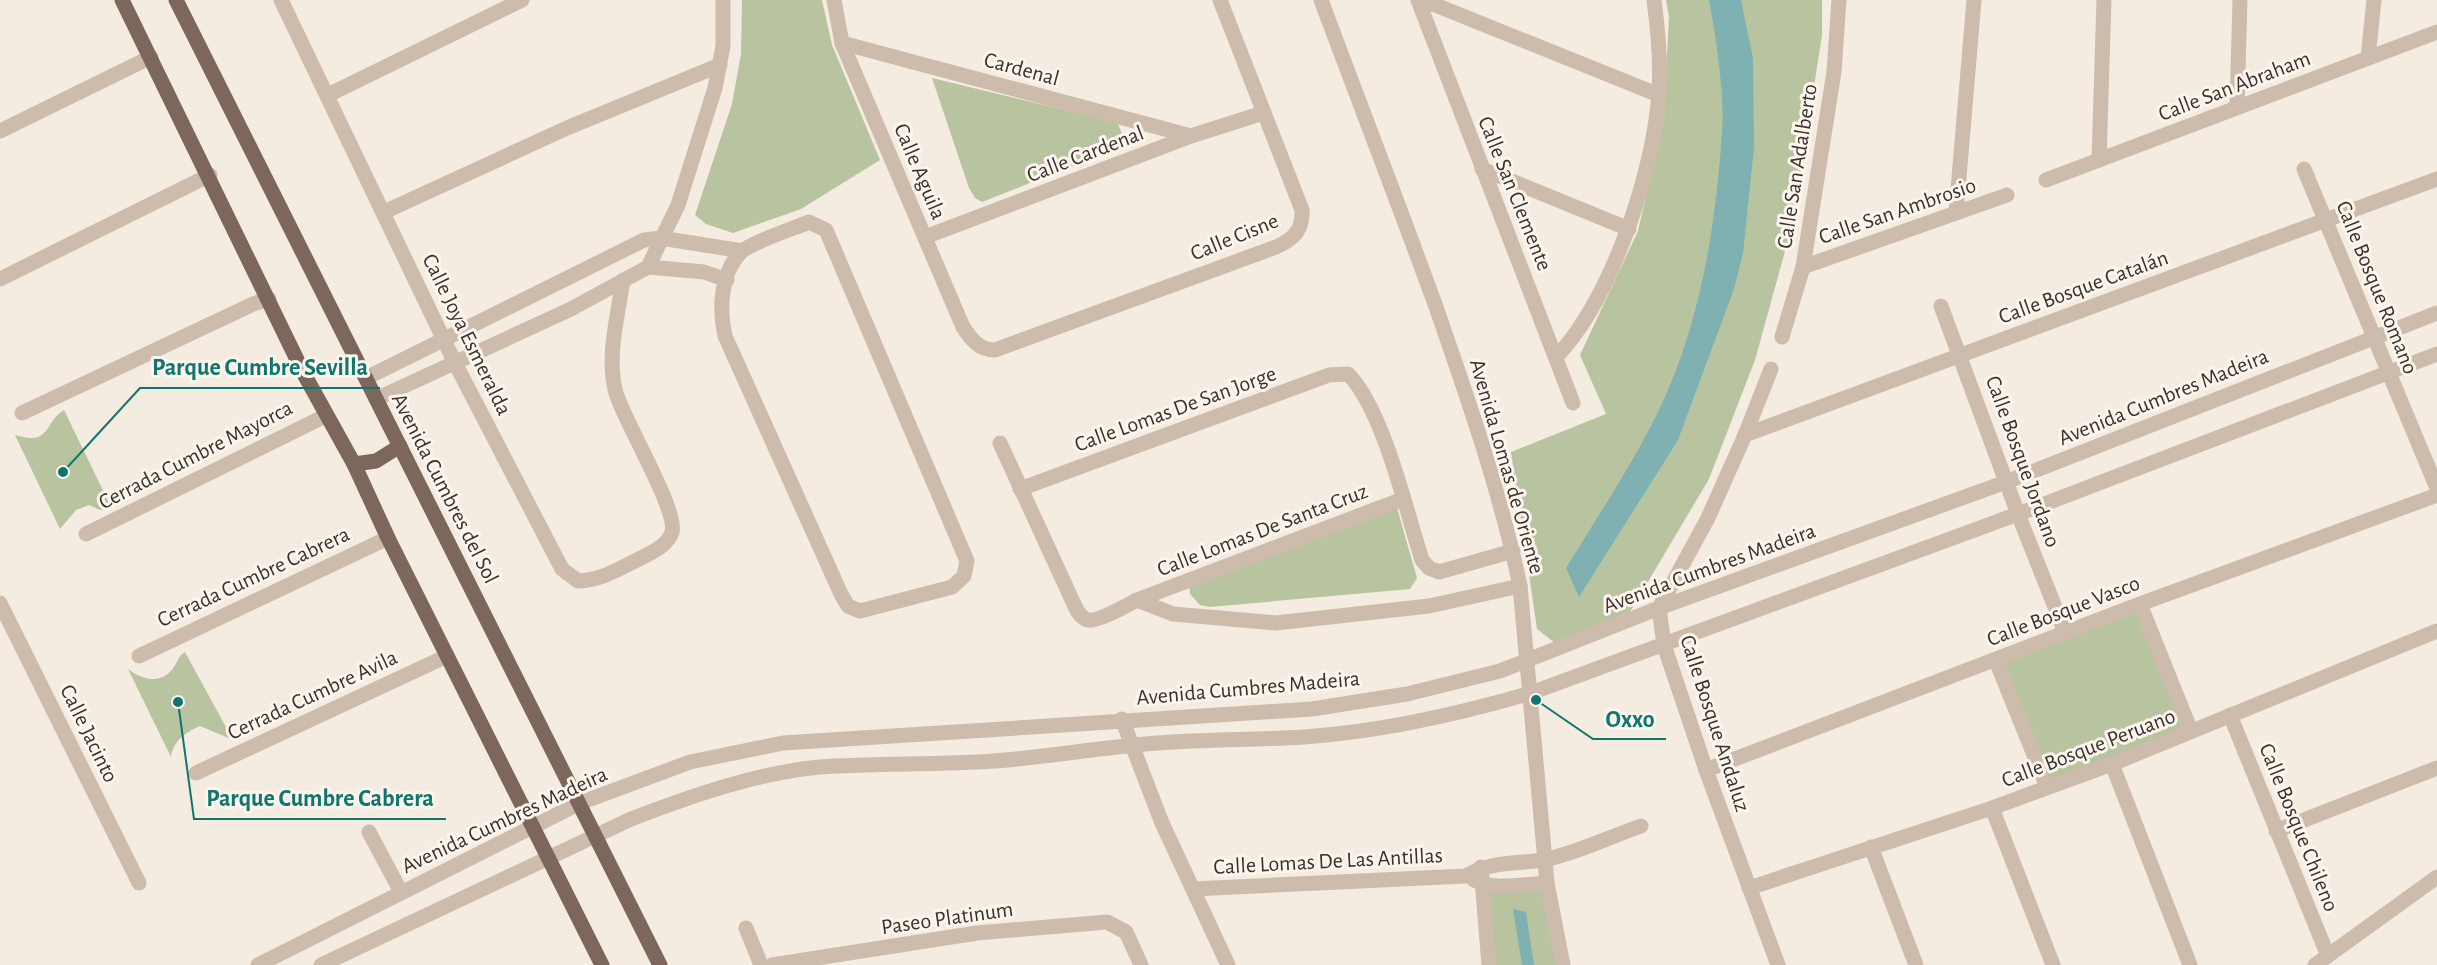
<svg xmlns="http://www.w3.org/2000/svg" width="2437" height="965" font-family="'Alegreya Sans',sans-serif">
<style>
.green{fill:#b8c4a0}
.water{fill:#7fb0b2}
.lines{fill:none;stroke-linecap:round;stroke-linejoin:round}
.minor{stroke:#cdbbac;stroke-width:15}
.major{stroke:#7d675c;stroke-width:15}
.labels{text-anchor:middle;stroke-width:6;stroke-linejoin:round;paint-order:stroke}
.street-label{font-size:22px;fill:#3b302b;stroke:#fbf5ee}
.leader{fill:none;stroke:#0f766e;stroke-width:2}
.callout-dot{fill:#0f766e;stroke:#fbf5ee;stroke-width:2}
.callout-label{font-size:24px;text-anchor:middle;font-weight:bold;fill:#0f766e;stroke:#fbf5ee;stroke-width:6;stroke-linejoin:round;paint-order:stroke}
</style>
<rect width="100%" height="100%" fill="#f4ebe1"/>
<!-- green -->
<g class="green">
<polygon points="742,0 822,0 832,45 880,160 801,209 733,233 706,224 695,215 732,104 741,54"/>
<polygon points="1666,0 1822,0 1822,35 1793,222 1755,360 1709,479 1630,612 1555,643 1537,629 1511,452 1606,414 1580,355 1638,231 1664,118 1669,16"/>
<polygon points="932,78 1111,121 1118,124 1124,139 1120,146 1110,151 982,202 975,198 969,188"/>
<path d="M64,410l47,97 -11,3 -11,-5 -13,5 -16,19 -45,-94c37,11 28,-12 49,-25z"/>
<polygon points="1382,499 1397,508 1417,578 1410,589 1210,607 1200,605 1190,594 1189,581 1198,573"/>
<polygon points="2140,604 2191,731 2047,787 1996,661"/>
<path d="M185,652l48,88 -33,-14c-14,6 -27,15 -29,31l-43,-88c14,11 34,16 46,-2 4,-6 4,-11 11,-15z"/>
<polygon points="1547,883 1563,965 1492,965 1482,884"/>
</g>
<!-- water -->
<g class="water">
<path d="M1709,0h32l12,58 1,89 -11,106 -9,36 -56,151 -99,157 -13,-29c32,-52 66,-103 93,-158 41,-85 57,-184 63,-278 3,-37 -6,-95 -13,-132z"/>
<polygon points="1513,909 1526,912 1534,965 1522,965"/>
</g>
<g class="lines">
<!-- minor -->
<g class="minor">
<path d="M281,0l173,361 108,208 16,12c23,-1 39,-11 59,-21 12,-6 31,-14 35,-28 6,-22 -47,-109 -56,-139 -10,-36 2,-77 7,-113"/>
<path d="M834,0l8,43 121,284c8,12 16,23 32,23l281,-103c18,-8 27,-17 26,-37l-82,-210"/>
<path d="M1321,0c38,102 78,205 115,307 32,92 64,184 84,279l27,297 16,82"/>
<polyline points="1418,0 1573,403"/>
<polyline points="1423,0 1659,95"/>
<polyline points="842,43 1191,136"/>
<polyline points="2368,58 2374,0"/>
<polyline points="328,95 522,0"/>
<polyline points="2237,107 2240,0"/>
<polyline points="0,131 151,57"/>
<polyline points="2099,160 2104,0"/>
<polyline points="1482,169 1629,229"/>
<polyline points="2304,169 2437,488"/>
<polyline points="2046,180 2437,32"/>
<polyline points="384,212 567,128 720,65"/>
<polyline points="1956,213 1974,0"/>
<path d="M809,222l17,8 141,331 -3,15 -12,11 -92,24 -12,-5 -7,-12 -116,-258c-6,-26 -5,-63 16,-84 9,-9 54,-24 68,-30z"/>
<polyline points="925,237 1191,136 1263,113"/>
<polyline points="648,267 678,205 715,88 723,46 723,0"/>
<polyline points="1803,267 2007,195"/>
<polyline points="0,279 210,175"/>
<polyline points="1941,306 2018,514 2065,632"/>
<polyline points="1782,337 1803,267 1834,72 1839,0"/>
<path d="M1557,356c54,-56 98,-187 102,-265 2,-30 -1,-61 -5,-91"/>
<polyline points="1771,369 1745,435 1708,518 1659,608 1664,645 1706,770 1778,965"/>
<polyline points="366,378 644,240 661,238 742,251"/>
<polyline points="376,399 571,309 648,267 704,272 727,280"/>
<polyline points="22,413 253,304 269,299"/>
<polyline points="1745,435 2437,179"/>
<path d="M1000,443l73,159c3,7 7,16 15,18 10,2 39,-15 49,-20l266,-101"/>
<path d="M1020,489l309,-114 19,-1c35,35 58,136 74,186l7,8 10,4 74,-21"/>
<polyline points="86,534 325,416"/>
<polyline points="1137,600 1173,614 1276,623 1429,606 1520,586"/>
<polyline points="0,603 139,883"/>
<polyline points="2140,604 2191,731"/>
<polyline points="139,656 388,538"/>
<polyline points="1996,661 2047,787"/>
<polyline points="2230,715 2328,956"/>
<polyline points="1122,719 1162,823 1228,965"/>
<polyline points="2112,764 2190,965"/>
<polyline points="1706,770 2140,604 2437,495"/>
<polyline points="196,773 447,656"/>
<polyline points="1992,808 2053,965"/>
<polyline points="2276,831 2437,768"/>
<polyline points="369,832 401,892"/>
<polyline points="1871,847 1916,965"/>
<polyline points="1481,867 1489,965"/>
<path d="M1474,880c20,11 50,4 73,3"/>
<polyline points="1749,888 1992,808 2112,764 2437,631"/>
<path d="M1193,889l273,-13c25,-15 49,-12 77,-16 29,-5 69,-24 98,-34"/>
<polyline points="746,928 761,965"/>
<polyline points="258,965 580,803 690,762 783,743 1312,709 1407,694 1500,671 1659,608 2006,482 2437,313"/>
<path d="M321,965l310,-146c60,-23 125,-46 189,-52 58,-4 116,-2 174,-6 55,-4 109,-14 164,-18 48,-4 97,-3 146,-6 76,-5 151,-22 224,-43l490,-180 419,-160"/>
<polyline points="772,965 977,933 1107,922 1126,932 1141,965"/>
<polyline points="2315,965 2437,877"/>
</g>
<!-- major -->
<g class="major">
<polyline points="122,0 304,374 354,464 388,538 602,965"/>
<polyline points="176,0 660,965"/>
<polyline points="354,464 376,461 400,446"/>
</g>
</g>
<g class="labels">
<!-- street labels -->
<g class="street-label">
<text transform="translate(1022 68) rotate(15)" y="8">Cardenal</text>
<text transform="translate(2234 85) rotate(-21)" y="8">Calle San Abraham</text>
<text transform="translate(1085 153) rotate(-21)" y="8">Calle Cardenal</text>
<text transform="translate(1796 166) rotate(-81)" y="8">Calle San Adalberto</text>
<text transform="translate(921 171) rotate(67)" y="8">Calle Aguila</text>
<text transform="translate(1516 193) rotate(68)" y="8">Calle San Clemente</text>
<text transform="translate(1897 210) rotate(-19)" y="8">Calle San Ambrosio</text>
<text transform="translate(1234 236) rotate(-22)" y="8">Calle Cisne</text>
<text transform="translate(2083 286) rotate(-20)" y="8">Calle Bosque Catalán</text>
<text transform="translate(2378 287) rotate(68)" y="8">Calle Bosque Romano</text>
<text transform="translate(468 334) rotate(64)" y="8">Calle Joya Esmeralda</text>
<text transform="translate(2163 396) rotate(-22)" y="8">Avenida Cumbres Madeira</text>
<text transform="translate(1175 408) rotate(-20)" y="8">Calle Lomas De San Jorge</text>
<text transform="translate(195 454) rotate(-27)" y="8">Cerrada Cumbre Mayorca</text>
<text transform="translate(2024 461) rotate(70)" y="8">Calle Bosque Jordano</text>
<text transform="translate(1508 466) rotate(74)" y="8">Avenida Lomas de Oriente</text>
<text transform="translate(446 488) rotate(63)" y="8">Avenida Cumbres del Sol</text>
<text transform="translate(1262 529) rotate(-21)" y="8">Calle Lomas De Santa Cruz</text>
<text transform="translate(1709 567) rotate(-20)" y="8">Avenida Cumbres Madeira</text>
<text transform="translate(253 576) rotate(-25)" y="8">Cerrada Cumbre Cabrera</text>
<text transform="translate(2063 610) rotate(-21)" y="8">Calle Bosque Vasco</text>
<text transform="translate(1248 687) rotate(-5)" y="8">Avenida Cumbres Madeira</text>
<text transform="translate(312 694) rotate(-25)" y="8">Cerrada Cumbre Avila</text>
<text transform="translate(1716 723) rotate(72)" y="8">Calle Bosque Andaluz</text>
<text transform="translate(90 733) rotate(64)" y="8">Calle Jacinto</text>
<text transform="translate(2088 747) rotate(-21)" y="8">Calle Bosque Peruano</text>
<text transform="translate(504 819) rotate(-25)" y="8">Avenida Cumbres Madeira</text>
<text transform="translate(2300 827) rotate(68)" y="8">Calle Bosque Chileno</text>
<text transform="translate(1328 860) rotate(-3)" y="8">Calle Lomas De Las Antillas</text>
<text transform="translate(947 917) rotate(-8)" y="8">Paseo Platinum</text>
</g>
</g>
<!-- callouts -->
<path class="leader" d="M63 472L140 388H380M1536 700L1593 739H1666M178 702L194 819H446"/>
<g class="callout-dot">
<circle cx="63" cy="472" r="6"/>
<circle cx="1536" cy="700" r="6"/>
<circle cx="178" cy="702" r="6"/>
</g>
<g class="callout-label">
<text x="260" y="375">Parque Cumbre Sevilla</text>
<text x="1630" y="727">Oxxo</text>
<text x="320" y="806">Parque Cumbre Cabrera</text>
</g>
</svg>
